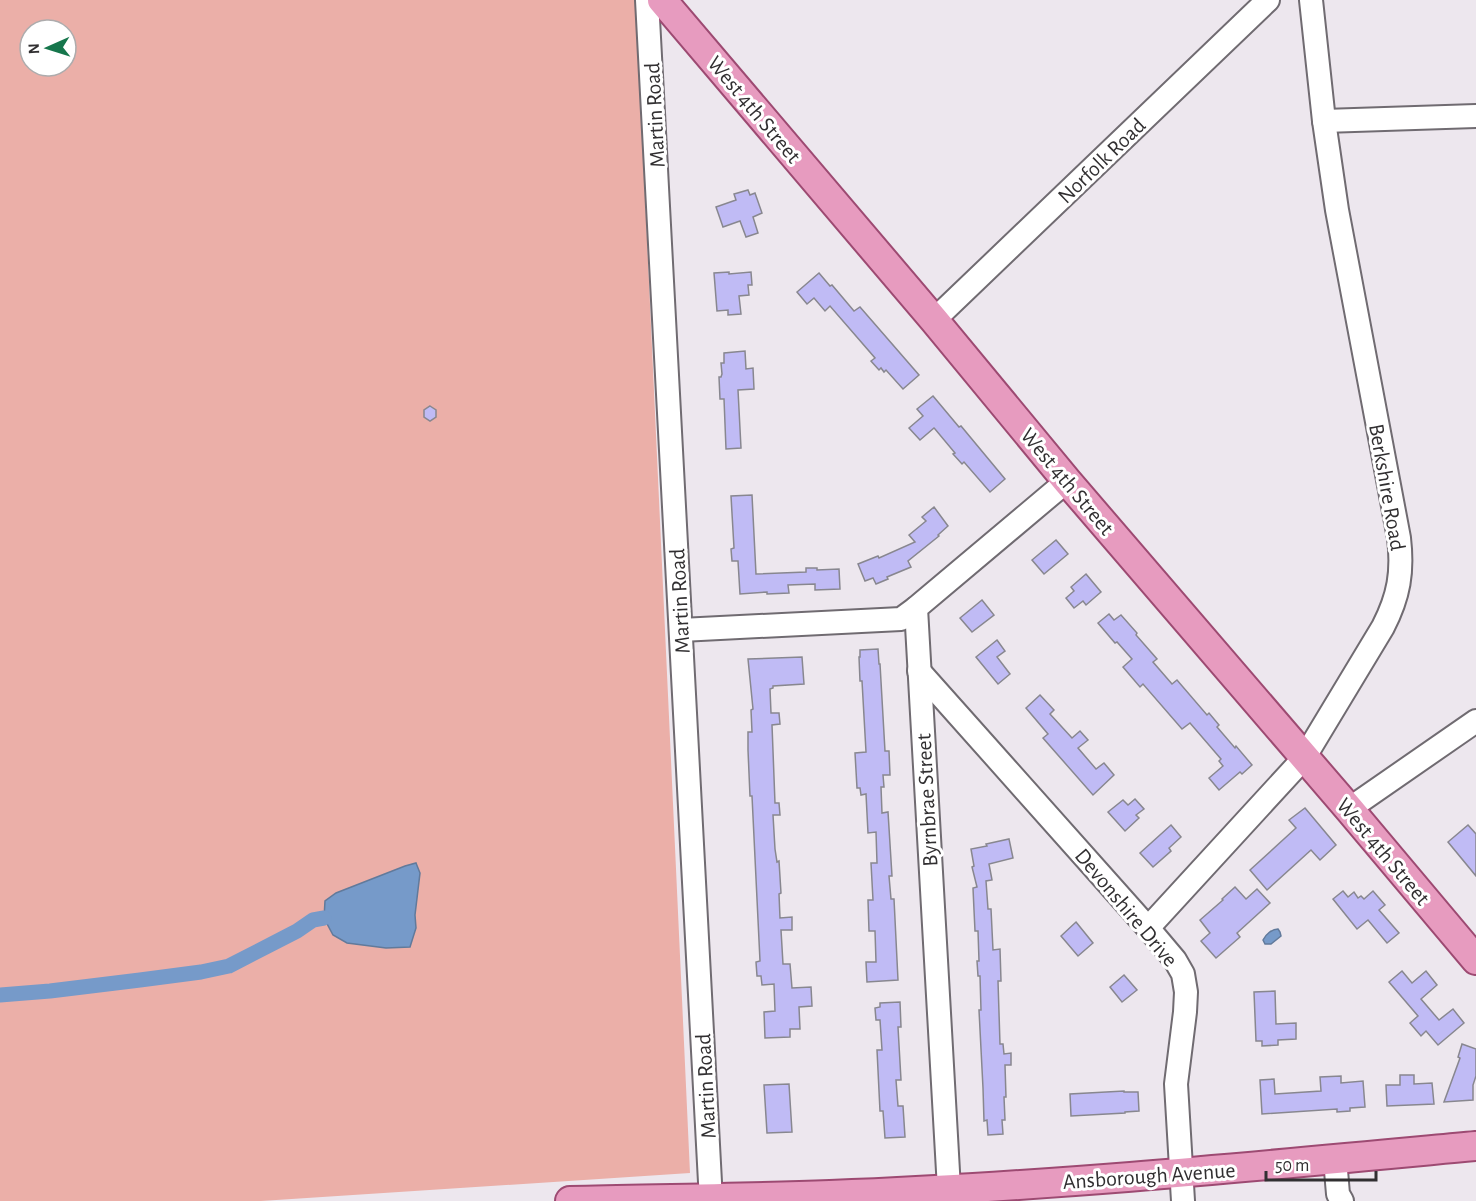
<svg xmlns="http://www.w3.org/2000/svg" width="1476" height="1201" font-family="'Alegreya Sans',sans-serif">
<style>
.green{fill:#ebafa8;fill-rule:evenodd}
.water{fill:#769ac9;stroke:#617a9b;stroke-width:1.5}
.lines{fill:none;stroke-linecap:round;stroke-linejoin:round}
.canal{stroke:#769ac9;stroke-width:15}
.building{fill:#c0bbf5;stroke:#88878f;stroke-width:1.5}
.minor-casing{stroke:#706b71;stroke-width:26}
.major-casing{stroke:#9d4a72;stroke-width:32}
.minor{stroke:#fff;stroke-width:22}
.major{stroke:#e79bbf;stroke-width:28}
.labels{text-anchor:middle;stroke-width:6;stroke-linejoin:round;paint-order:stroke}
.street-label{font-size:22px;fill:#312f31;stroke:#fff}
</style>
<rect width="100%" height="100%" fill="#ede7ee"/>
<!-- green -->
<path class="green" d="M0,0h636l54,1173 -429,28h-261zM30,30h36v36h-36z"/>
<!-- water -->
<g class="water">
<polygon points="416,863 420,873 415,915 416,928 410,947 386,948 347,943 333,935 324,918 325,901 336,893 405,866"/>
<path d="M1278,929l2,3 1,4 -10,8h-6l-2,-4c3,-6 9,-11 15,-11z"/>
</g>
<g class="lines">
<!-- canal -->
<polyline class="canal" points="0,995 50,991 140,980 201,972 229,966 297,931 313,920 324,918"/>
</g>
<!-- building -->
<g class="building">
<polygon points="748,190 750,195 755,193 762,213 753,217 758,233 746,237 740,221 723,227 716,207 736,200 734,194"/>
<polygon points="729,272 729,274 751,272 752,285 748,285 749,295 739,296 741,314 728,315 728,310 717,311 714,273"/>
<polygon points="819,273 830,286 832,285 854,311 860,307 919,375 903,389 886,370 884,372 881,368 879,370 871,361 875,358 830,306 825,311 814,298 807,304 797,292"/>
<polygon points="745,351 746,369 753,368 754,389 738,390 741,448 726,449 724,399 720,399 719,377 721,377 722,374 721,363 724,363 724,353"/>
<polygon points="933,396 959,427 961,426 1005,479 990,492 964,462 962,464 953,454 955,453 935,429 934,428 920,440 909,428 923,416 917,409"/>
<polygon points="430,406 436,410 436,417 430,421 424,417 424,410"/>
<polygon points="752,495 756,574 806,572 806,568 817,568 817,570 839,569 840,589 815,590 815,584 788,585 789,593 767,594 767,592 740,594 738,561 732,561 731,549 734,548 731,496"/>
<polygon points="934,507 948,526 938,535 939,536 908,561 911,567 887,577 888,579 876,584 873,578 865,581 858,564 878,556 879,558 915,542 909,535 926,521 922,517"/>
<polygon points="1056,540 1068,554 1044,574 1032,560"/>
<polygon points="1086,574 1101,592 1086,605 1083,601 1074,608 1066,598 1074,591 1071,587"/>
<polygon points="982,600 994,615 972,632 960,618"/>
<polygon points="1109,614 1114,620 1121,615 1137,633 1136,635 1157,659 1153,662 1172,684 1177,680 1207,715 1209,713 1219,725 1217,727 1235,748 1236,746 1252,765 1242,774 1240,772 1219,790 1209,778 1223,766 1219,761 1221,759 1190,723 1182,729 1143,684 1140,687 1123,667 1132,659 1117,642 1115,643 1098,623"/>
<polygon points="997,640 1005,651 997,657 1010,674 998,684 976,657"/>
<polygon points="878,649 879,664 880,664 885,751 889,751 890,775 883,775 884,787 881,787 882,813 888,812 892,876 889,876 891,899 894,899 898,980 867,982 866,962 876,962 875,931 869,931 868,900 873,900 871,863 877,863 876,832 868,833 866,794 861,795 860,788 857,788 855,753 866,752 862,681 860,681 859,657 860,657 860,650"/>
<polygon points="802,657 804,684 773,686 773,688 770,689 771,713 779,713 780,724 772,725 775,803 779,803 780,815 773,815 775,849 777,862 779,861 781,893 779,894 780,918 792,917 792,930 781,930 783,964 790,964 792,988 811,987 812,1006 799,1007 800,1029 790,1029 790,1037 765,1038 764,1012 775,1011 774,984 762,985 761,976 757,976 756,962 760,961 752,796 750,796 748,750 748,732 752,732 751,710 753,709 748,659"/>
<polygon points="1040,695 1054,710 1050,714 1072,738 1080,731 1088,740 1078,748 1096,769 1104,763 1114,775 1093,795 1043,738 1048,734 1026,708"/>
<polygon points="1135,799 1144,809 1136,815 1139,818 1125,831 1108,812 1123,800 1128,805"/>
<polygon points="1305,808 1336,845 1320,860 1311,850 1267,890 1250,870 1296,828 1289,820"/>
<polygon points="1171,825 1181,837 1169,848 1171,851 1153,867 1140,853"/>
<polygon points="1468,825 1476,834 1476,876 1448,842"/>
<polygon points="1009,839 1013,858 989,864 992,880 986,881 988,909 991,909 993,950 1000,949 1001,981 998,981 1000,1044 1003,1044 1004,1054 1011,1053 1011,1065 1005,1065 1006,1097 1004,1097 1005,1120 1002,1120 1003,1134 988,1135 987,1120 984,1121 983,1088 979,1010 981,1010 980,976 978,976 977,961 979,961 978,931 975,931 974,910 973,888 977,887 972,867 974,866 971,849 987,846 986,844"/>
<polygon points="1235,887 1246,899 1257,889 1270,903 1237,933 1240,937 1216,958 1201,941 1210,933 1200,920 1223,900 1222,899"/>
<polygon points="1343,891 1348,897 1354,892 1358,898 1361,896 1364,899 1373,891 1385,905 1379,910 1399,933 1387,943 1368,920 1357,929 1333,899"/>
<polygon points="1076,922 1093,943 1078,956 1061,936"/>
<polygon points="1402,971 1412,983 1426,971 1437,985 1421,999 1439,1020 1453,1009 1464,1023 1438,1045 1426,1031 1421,1036 1410,1023 1418,1016 1389,982"/>
<polygon points="1124,975 1137,990 1122,1002 1110,987"/>
<polygon points="1275,991 1276,1024 1296,1023 1296,1039 1278,1040 1278,1045 1262,1046 1262,1041 1256,1041 1254,992"/>
<polygon points="900,1002 901,1027 898,1027 901,1080 896,1080 898,1106 903,1106 905,1137 885,1138 883,1111 880,1111 877,1050 882,1050 880,1020 876,1020 875,1008 880,1007 880,1003"/>
<polygon points="1462,1044 1476,1049 1476,1076 1473,1085 1473,1100 1444,1102 1460,1058 1458,1057"/>
<polygon points="1400,1075 1414,1075 1414,1084 1432,1083 1434,1104 1387,1106 1386,1085 1400,1085"/>
<polygon points="1341,1076 1341,1083 1363,1081 1365,1107 1350,1108 1350,1111 1337,1112 1337,1109 1262,1114 1260,1080 1274,1079 1275,1094 1321,1091 1320,1077"/>
<polygon points="789,1084 792,1132 767,1133 764,1085"/>
<polygon points="1124,1091 1124,1092 1138,1092 1139,1111 1125,1112 1125,1113 1071,1116 1070,1094"/>
</g>
<g class="lines">
<!-- minor casing -->
<g class="minor-casing">
<g id="minor">
<polyline points="647,0 711,1201"/>
<polyline points="1324,121 1476,116"/>
<polyline points="934,320 1268,0"/>
<polyline points="681,630 901,619 916,608"/>
<polyline points="919,671 1148,928 1175,960 1183,974 1186,992 1185,1012 1176,1084 1183,1201"/>
<polyline points="1349,809 1476,721"/>
<path d="M1148,928l156,-170 79,-131c16,-31 20,-55 16,-89l-62,-328 -13,-89 -13,-121"/>
<polyline points="1335,1159 1338,1194 1342,1201"/>
<polyline points="949,1189 916,608 1067,481"/>
</g>
</g>
<!-- major casing -->
<g class="major-casing">
<g id="major">
<polyline points="662,0 934,320 1067,481 1349,809 1476,960"/>
<path d="M570,1201c87,-2 174,-3 260,-6 216,-8 431,-29 646,-49"/>
</g>
</g>
<!-- minor -->
<use href="#minor" class="minor"/>
<!-- major -->
<use href="#major" class="major"/>
</g>
<g class="labels">
<!-- street labels -->
<g class="street-label">
<text transform="translate(755 109) rotate(50)" y="8">West 4th Street</text>
<text transform="translate(654 115) rotate(-93)" y="8">Martin Road</text>
<text transform="translate(1101 160) rotate(-44)" y="8">Norfolk Road</text>
<text transform="translate(1068 481) rotate(50)" y="8">West 4th Street</text>
<text transform="translate(1388 487) rotate(80)" y="8">Berkshire Road</text>
<text transform="translate(679 601) rotate(-93)" y="8">Martin Road</text>
<text transform="translate(926 800) rotate(-93)" y="8">Byrnbrae Street</text>
<text transform="translate(1384 851) rotate(50)" y="8">West 4th Street</text>
<text transform="translate(1127 907) rotate(50)" y="8">Devonshire Drive</text>
<text transform="translate(705 1086) rotate(-93)" y="8">Martin Road</text>
<text transform="translate(1149 1175) rotate(-4)" y="8">Ansborough Avenue</text>
</g>
</g>
<!-- north arrow -->
<g transform="translate(48 48) rotate(267)"><circle r="28" fill="#ffffff" stroke="#adacad" stroke-width="1.5"/>
<path d="M0-4.5L10 22L0 15L-10 22Z" fill="#16764c"/>
<text y="-9" font-size="16" font-weight="bold" text-anchor="middle" fill="#312f31">N</text>
</g>
<!-- scale -->
<path d="M1266 1171v9h110v-9" fill="none" stroke="#312f31" stroke-width="3"/>
<text x="1275" y="1171" font-size="18" fill="#312f31" stroke="#ffffff" stroke-width="4.5" paint-order="stroke">50 m</text>
</svg>
